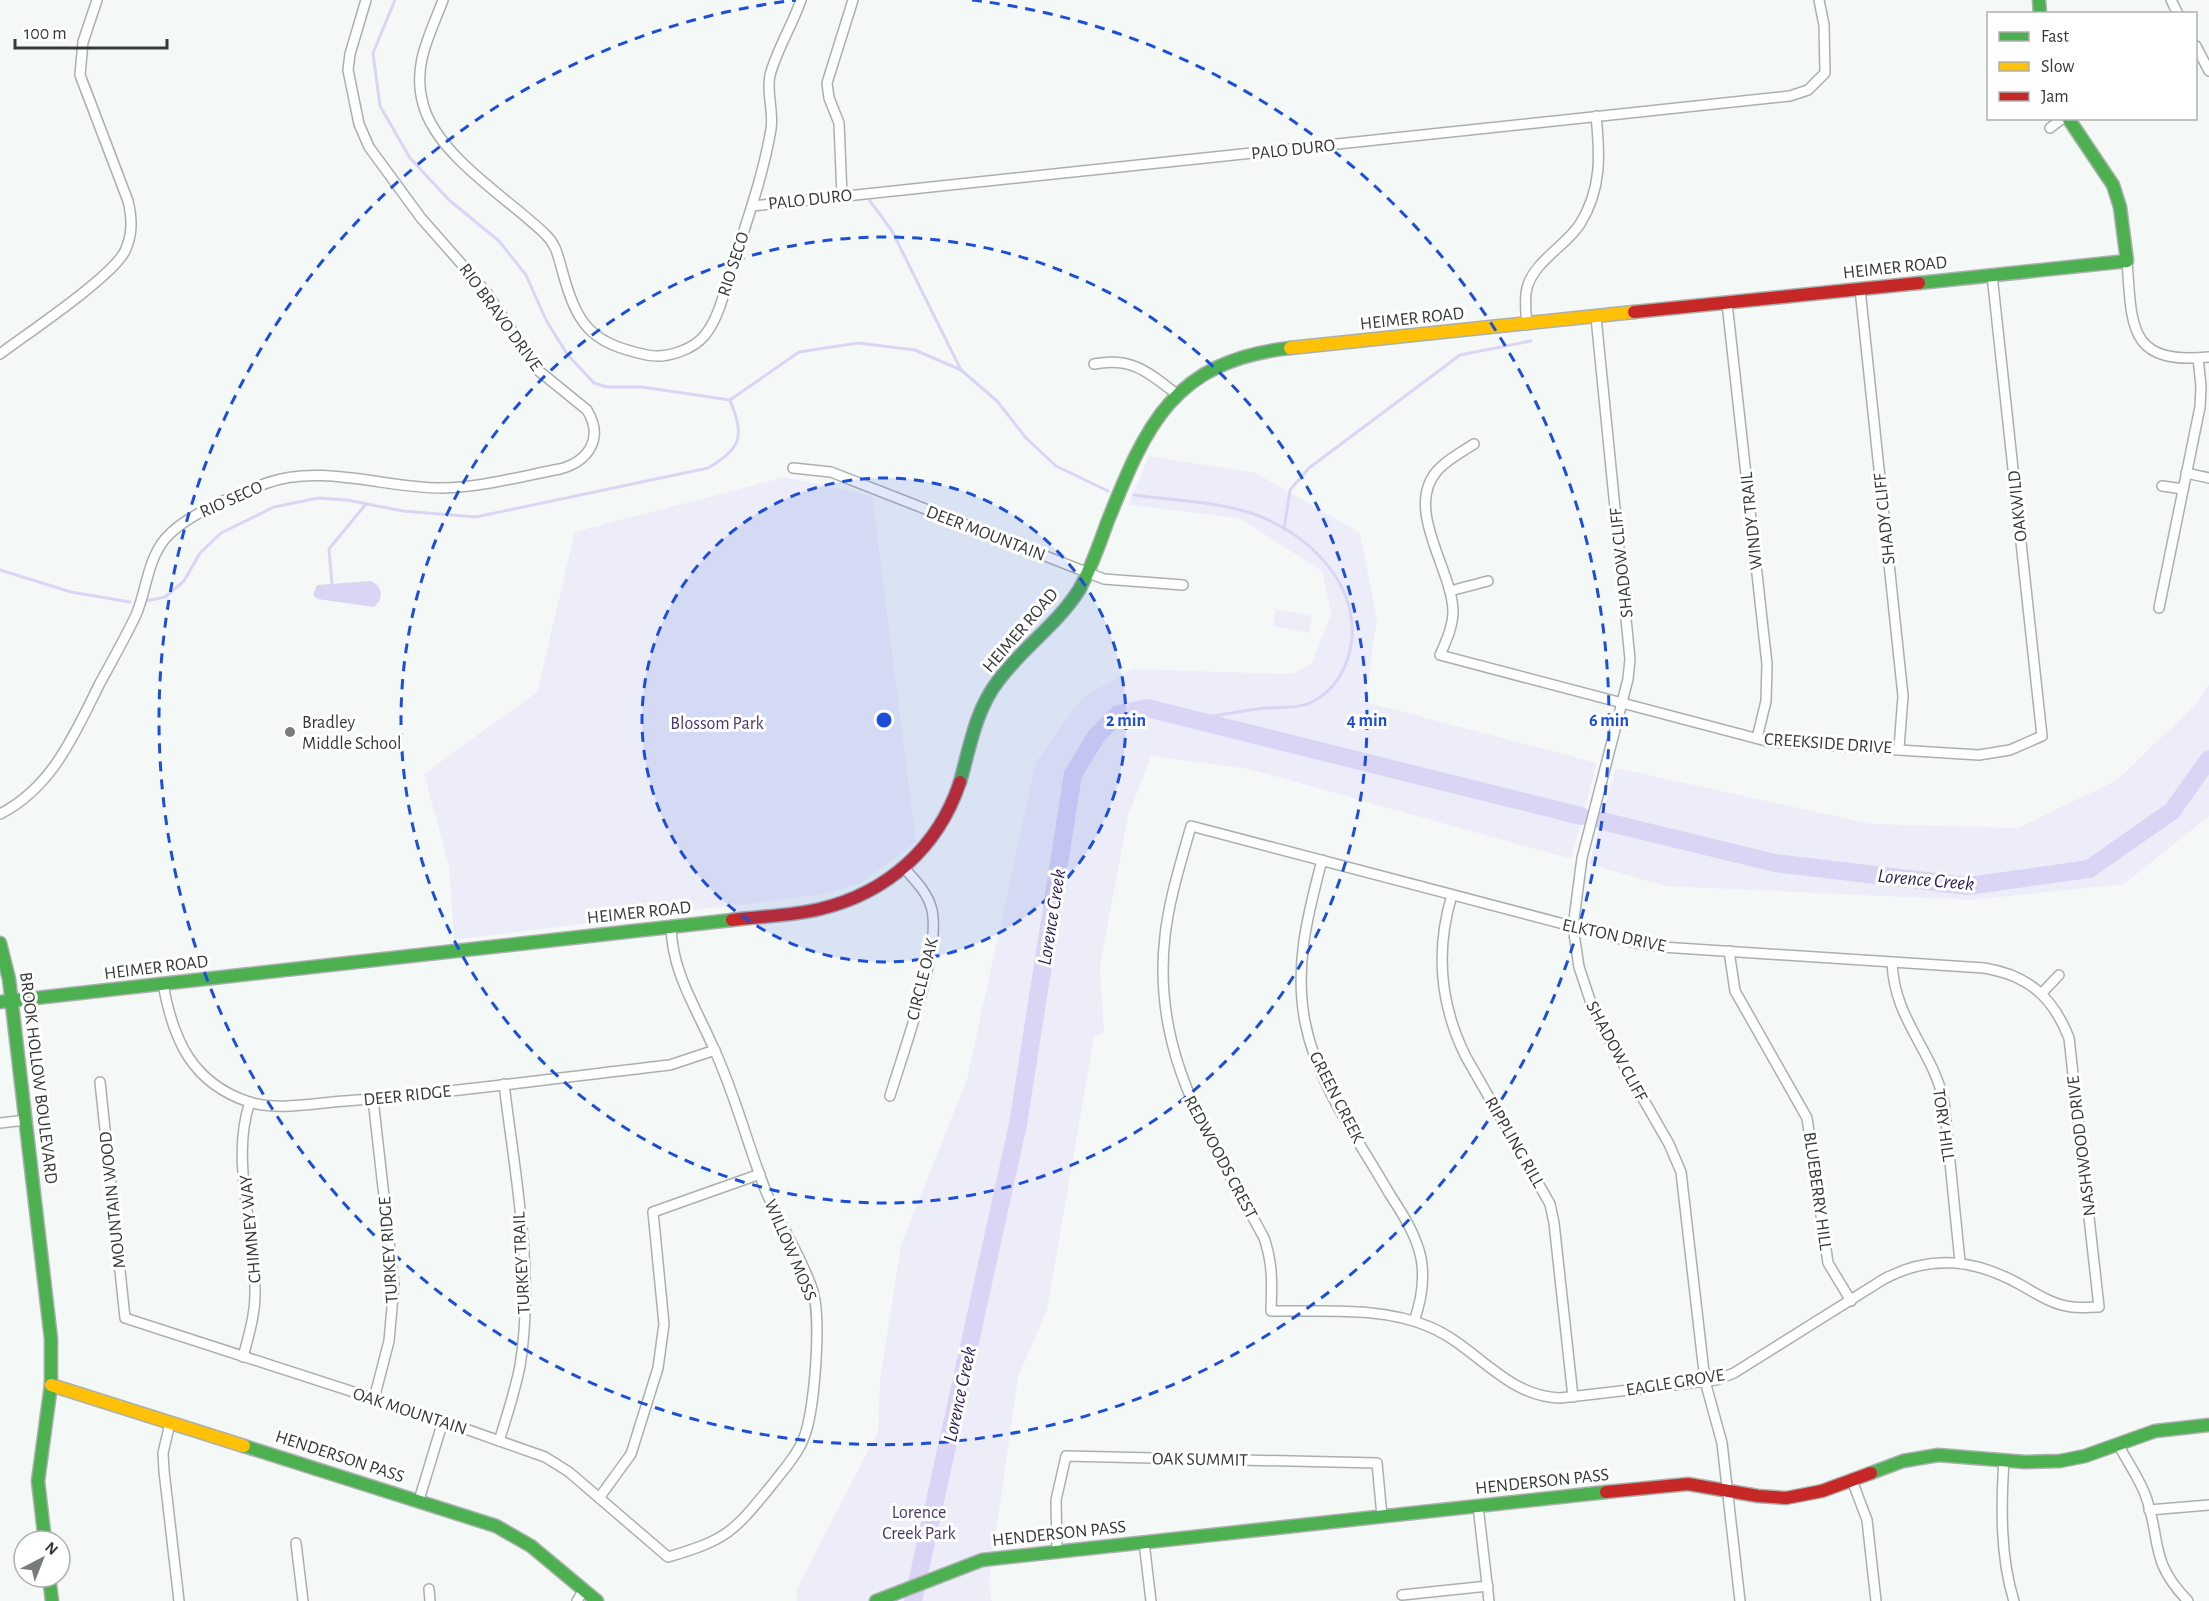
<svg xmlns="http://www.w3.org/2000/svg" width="2209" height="1601" font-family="'Alegreya Sans',sans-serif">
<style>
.green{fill:#ededf9}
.water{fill:#dad5f5}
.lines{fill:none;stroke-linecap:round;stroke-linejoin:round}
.stream{stroke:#dad5f5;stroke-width:3}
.river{stroke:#dad5f5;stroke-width:18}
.street-casing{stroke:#abb0ae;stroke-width:12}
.fast-casing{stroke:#abb0ae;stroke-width:15}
.slow-casing{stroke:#abb0ae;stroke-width:15}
.jam-casing{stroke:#abb0ae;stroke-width:15}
.street{stroke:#fdfefe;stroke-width:9}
.fast{stroke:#4caf50;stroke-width:12}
.slow{stroke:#ffc107;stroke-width:12}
.jam{stroke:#c62828;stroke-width:12}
.ring{fill:none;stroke:#1d4ed8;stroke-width:3;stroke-dasharray:10 8}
.poi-dot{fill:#787c7b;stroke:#fff;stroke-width:2}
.labels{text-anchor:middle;stroke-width:6;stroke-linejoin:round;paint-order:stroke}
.street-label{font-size:18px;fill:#353938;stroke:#fff}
.poi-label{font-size:18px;fill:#353938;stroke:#fff;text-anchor:start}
.park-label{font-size:18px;fill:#483871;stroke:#fff}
.water-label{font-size:20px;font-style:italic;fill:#301e55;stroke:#fff}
.centre{fill:#1d4ed8;stroke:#fff;stroke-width:3}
.ring-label{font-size:18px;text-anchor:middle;font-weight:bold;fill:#1d4ed8;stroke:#fff;stroke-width:6;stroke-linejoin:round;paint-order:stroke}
</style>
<rect width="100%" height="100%" fill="#f4f9f7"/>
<!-- green -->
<g class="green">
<polygon points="1149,456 1256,473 1360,533 1377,619 1365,702 1597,763 1571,859 1249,769 1151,756 1128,816 1100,966 1104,1032 1094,1037 1047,1310 1018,1377 989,1582 992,1601 797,1601 797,1589 878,1431 880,1380 901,1245 967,1079 1036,762 1082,698 1132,669 1292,674 1312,663 1331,614 1322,571 1239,518 1128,505"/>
<polygon points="785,477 872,496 916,842 861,883 824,894 454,940 449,866 424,774 537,692 575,532"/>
<polygon points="1276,609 1312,616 1309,633 1273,626"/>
<polygon points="2209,684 2209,816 2124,884 1971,900 1665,886 1589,864 1616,768 1872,824 2018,828 2117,780 2197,703"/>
</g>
<!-- water -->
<path class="water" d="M371,581c12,6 13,17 3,26l-57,-8 -4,-4 4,-10z"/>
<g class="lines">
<!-- stream -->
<g class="stream">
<polyline points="395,0 373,53 380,106 410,158 449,200 499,241 526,275 546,320 567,354 594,383 607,387 642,387 730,400 799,352 858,343 915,350 961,370 997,401 1026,438 1056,466 1108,491"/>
<polyline points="870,201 892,231 961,370"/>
<path d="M1134,495c40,6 87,6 125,21 50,20 97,65 93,122 -3,28 -16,53 -42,65 -13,6 -32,4 -45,5 -25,3 -49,8 -72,11"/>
<polyline points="1284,529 1290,490 1309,468 1460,355 1531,341"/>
<polyline points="0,570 71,592 130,602"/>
<polyline points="332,584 329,549 366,504"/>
<path d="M146,601l19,-4 19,-16 16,-28 21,-20 53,-26 44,-9 29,2 56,11 73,6 232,-49c35,-20 36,-33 22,-68"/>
</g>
<!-- river -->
<g class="river">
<polyline points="1602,821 1775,863 1968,886 2089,869 2172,811 2209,759"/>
<polyline points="913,1601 1018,1124 1073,774 1097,735 1118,714 1147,708 1581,816"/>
</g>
<!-- street casing -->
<g class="street-casing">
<g id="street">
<path d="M443,0c-13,35 -31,65 -20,104 14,52 85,94 122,130 11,10 13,22 17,36 15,55 28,73 85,85 19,4 46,-5 58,-20 15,-19 19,-44 27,-67 14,-45 31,-91 39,-139 3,-18 -5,-36 -1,-54 7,-26 22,-49 31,-75"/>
<polyline points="2171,0 2178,14"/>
<polyline points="2196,46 2209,71"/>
<polyline points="2050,128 2063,118"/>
<polyline points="842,196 839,123 829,98 827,83 853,0"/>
<polyline points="752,206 1790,96 1808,90 1825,73 1824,25 1819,0"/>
<path d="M2127,261c5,66 1,104 82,96"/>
<polyline points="1860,289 1903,696 1899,748"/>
<polyline points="1727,303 1767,664 1766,701 1757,738"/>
<polyline points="1596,317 1630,659 1628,679 1582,858 1573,927 1579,967 1595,1015 1669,1144 1681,1172 1705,1381 1722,1443 1740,1601"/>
<path d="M1527,325c-1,-12 -3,-25 0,-37 7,-27 39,-42 53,-64 22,-35 20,-70 16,-108"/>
<path d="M0,354c28,-21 112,-77 125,-103 8,-17 7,-33 3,-50l-48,-126 3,-33 14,-42"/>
<path d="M1094,364c37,-7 53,7 81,29"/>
<path d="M1474,444c-12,8 -28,16 -37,27 -33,38 15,98 16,140 0,16 -7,30 -13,44l330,87 209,13 31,-5 32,-14 -50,-461"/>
<polyline points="793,468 831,472 1104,579 1183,585"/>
<polyline points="2186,473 2209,478"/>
<polyline points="2162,486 2183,489"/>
<polyline points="1450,591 1488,581"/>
<polyline points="2159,608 2200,407 2201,386 2198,358"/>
<path d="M0,814c53,-27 75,-81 100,-131 12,-22 25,-45 36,-68 11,-26 11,-54 29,-76 20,-24 72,-45 102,-56 54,-20 122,6 176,5 40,-1 79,-12 117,-19 29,-8 44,-31 27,-59l-48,-39 -52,-78 -66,-75 -52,-71 -10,-23 -11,-54 2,-16 16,-54"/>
<path d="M1191,826l445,117 26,4 322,21c44,7 69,29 85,70l30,269c-9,0 -19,1 -27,0 -19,-2 -35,-13 -51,-22 -46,-26 -90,-31 -137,-6l-150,94 -18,7 -156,18c-55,-2 -83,-51 -130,-71 -49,-21 -107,-15 -159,-16 1,-26 2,-48 -7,-73 -53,-100 -113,-182 -99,-302 4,-37 16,-74 26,-110z"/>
<path d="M1322,860c-14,54 -28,105 -17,162 12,62 53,117 84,171 13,20 27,41 32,65 4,22 1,41 -7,63"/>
<path d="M1452,895c-17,56 -12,110 14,162l84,147 4,19 19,174"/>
<polyline points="1729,951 1735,991 1807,1118 1828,1263 1851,1301"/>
<path d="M1892,962c2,58 40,86 52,140l16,160"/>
<path d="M163,984c10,56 29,99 86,118 30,9 65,1 96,-1 108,-8 217,-24 325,-36l45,-15"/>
<polyline points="2042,993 2059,975"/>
<path d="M100,1082l25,236 318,103 102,36 24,15 99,85c62,-18 67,-27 107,-76 10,-13 22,-26 28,-41 12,-27 19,-125 9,-152 -12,-34 -33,-65 -47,-99 -18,-46 -30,-95 -51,-140 -18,-42 -42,-76 -43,-123"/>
<path d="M890,1096c13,-44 51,-145 42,-186 -4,-17 -17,-30 -28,-42"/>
<polyline points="373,1099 394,1285 389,1341 374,1399"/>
<polyline points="0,1123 26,1120"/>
<path d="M243,1357c6,-23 13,-45 12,-68 0,-60 -25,-130 -5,-187"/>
<polyline points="170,1423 163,1453 164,1471 179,1601"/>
<path d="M499,1441c8,-25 16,-50 21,-75 15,-93 -5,-190 -16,-282"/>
<path d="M2118,1444c9,17 20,33 27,50 17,46 3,66 43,107"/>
<path d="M2004,1460c-3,45 -4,97 10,141"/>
<polyline points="1853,1483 1867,1520 1876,1601"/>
<polyline points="599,1498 631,1454 658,1368 664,1324 653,1212 760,1174"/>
<polyline points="419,1500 443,1421"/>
<polyline points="1478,1506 1489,1601"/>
<polyline points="2149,1510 2209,1505"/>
<polyline points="1144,1542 1151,1601"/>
<polyline points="296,1543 303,1601"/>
<polyline points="1057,1552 1056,1500 1066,1456 1377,1463 1382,1516"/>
<polyline points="429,1589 430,1601"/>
<polyline points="1402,1595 1488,1586"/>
<polyline points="577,1601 584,1589"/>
</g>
</g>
<!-- fast casing -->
<g class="fast-casing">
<g id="fast">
<polyline points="2039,0 2040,14"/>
<polyline points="1919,283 2127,261 2120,207 2113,185 2068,118"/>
<path d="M960,782c10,-35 15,-71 38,-101 24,-33 59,-56 81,-91 12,-21 20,-45 28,-67 39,-98 66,-162 183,-175"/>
<polyline points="0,943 9,979 51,1339 51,1385 38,1481 45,1541"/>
<polyline points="0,1002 732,920"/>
<polyline points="244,1446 496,1526 531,1546 597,1601"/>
<polyline points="1871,1473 1903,1461 1938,1455 2025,1462 2060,1461 2085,1456 2155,1431 2209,1425"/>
<polyline points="49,1577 52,1601"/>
<polyline points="876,1601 982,1560 1606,1492"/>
</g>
</g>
<!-- slow casing -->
<g class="slow-casing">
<g id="slow">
<polyline points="1290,348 1634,312"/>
<polyline points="51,1385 244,1446"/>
</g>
</g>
<!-- jam casing -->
<g class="jam-casing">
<g id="jam">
<polyline points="1634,312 1919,283"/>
<path d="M732,920c29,-4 60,-4 88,-11 67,-16 118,-61 140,-127"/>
<polyline points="1606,1492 1688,1484 1758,1496 1786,1498 1822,1491 1871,1473"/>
</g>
</g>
<!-- street -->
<use href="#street" class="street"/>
<!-- fast -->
<use href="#fast" class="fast"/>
<!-- slow -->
<use href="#slow" class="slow"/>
<!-- jam -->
<use href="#jam" class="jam"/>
</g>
<!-- distance rings -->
<circle cx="884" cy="720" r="242" fill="#1d4ed8" fill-opacity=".12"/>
<g class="ring">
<circle cx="884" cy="720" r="242"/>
<circle cx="884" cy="720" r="483"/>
<path d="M972 0A725 725 0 1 1 796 0"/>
</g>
<!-- markers -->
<circle class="poi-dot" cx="290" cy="732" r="6"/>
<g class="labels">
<!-- street labels -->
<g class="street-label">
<text transform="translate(1293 149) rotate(-6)" y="6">PALO DURO</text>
<text transform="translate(810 199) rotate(-6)" y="6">PALO DURO</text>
<text transform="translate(733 264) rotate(-72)" y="6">RIO SECO</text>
<text transform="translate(1895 267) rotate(-6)" y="6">HEIMER ROAD</text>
<text transform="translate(501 317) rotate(54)" y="6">RIO BRAVO DRIVE</text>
<text transform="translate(1412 318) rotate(-6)" y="6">HEIMER ROAD</text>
<text transform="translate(231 499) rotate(-24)" y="6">RIO SECO</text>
<text transform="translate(2017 506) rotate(-96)" y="6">OAKWILD</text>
<text transform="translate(1884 519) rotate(-96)" y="6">SHADY CLIFF</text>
<text transform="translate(1751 521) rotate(-96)" y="6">WINDY TRAIL</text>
<text transform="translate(986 533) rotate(21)" y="6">DEER MOUNTAIN</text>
<text transform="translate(1621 563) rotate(-96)" y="6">SHADOW CLIFF</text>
<text transform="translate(1020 630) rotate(-49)" y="6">HEIMER ROAD</text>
<text transform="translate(1828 743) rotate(4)" y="6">CREEKSIDE DRIVE</text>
<text transform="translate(639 912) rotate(-6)" y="6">HEIMER ROAD</text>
<text transform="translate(1614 935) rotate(12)" y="6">ELKTON DRIVE</text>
<text transform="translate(156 967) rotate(-7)" y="6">HEIMER ROAD</text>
<text transform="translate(922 979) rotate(-76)" y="6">CIRCLE OAK</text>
<text transform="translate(1617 1051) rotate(62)" y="6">SHADOW CLIFF</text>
<text transform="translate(39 1078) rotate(83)" y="6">BROOK HOLLOW BOULEVARD</text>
<text transform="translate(407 1095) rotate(-6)" y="6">DEER RIDGE</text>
<text transform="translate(1337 1097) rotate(63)" y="6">GREEN CREEK</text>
<text transform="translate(1944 1125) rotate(82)" y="6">TORY HILL</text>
<text transform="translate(1515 1142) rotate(60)" y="6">RIPPLING RILL</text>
<text transform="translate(2081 1146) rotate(-97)" y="6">NASHWOOD DRIVE</text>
<text transform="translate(1221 1157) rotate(62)" y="6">REDWOODS CREST</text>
<text transform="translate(1818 1191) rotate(82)" y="6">BLUEBERRY HILL</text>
<text transform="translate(112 1200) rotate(-96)" y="6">MOUNTAIN WOOD</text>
<text transform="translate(250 1229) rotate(-95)" y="6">CHIMNEY WAY</text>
<text transform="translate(388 1250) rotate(-94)" y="6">TURKEY RIDGE</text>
<text transform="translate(791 1250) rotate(67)" y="6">WILLOW MOSS</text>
<text transform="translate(521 1263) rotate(-93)" y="6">TURKEY TRAIL</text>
<text transform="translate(1675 1382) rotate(-9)" y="6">EAGLE GROVE</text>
<text transform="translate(410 1411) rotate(18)" y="6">OAK MOUNTAIN</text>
<text transform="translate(340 1456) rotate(18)" y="6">HENDERSON PASS</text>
<text transform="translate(1200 1459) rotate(1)" y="6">OAK SUMMIT</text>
<text transform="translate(1542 1481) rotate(-6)" y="6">HENDERSON PASS</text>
<text transform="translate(1059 1533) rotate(-6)" y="6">HENDERSON PASS</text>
</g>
<!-- poi labels -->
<g class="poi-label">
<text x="302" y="728">Bradley<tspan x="302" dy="21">Middle School</tspan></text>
</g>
<!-- park labels -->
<g class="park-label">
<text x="717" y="729">Blossom Park</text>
<text x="919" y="1518">Lorence<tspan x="919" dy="21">Creek Park</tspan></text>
</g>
<!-- water labels -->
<g class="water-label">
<text transform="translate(1926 879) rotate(5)" y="7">Lorence Creek</text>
<text transform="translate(1051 917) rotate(-81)" y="7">Lorence Creek</text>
<text transform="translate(959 1394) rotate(-78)" y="7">Lorence Creek</text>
</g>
</g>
<circle cx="884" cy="720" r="9" class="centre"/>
<g class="ring-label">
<text x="1126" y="726">2 min</text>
<text x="1367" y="726">4 min</text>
<text x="1609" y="726">6 min</text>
</g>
<!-- legend -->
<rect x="1987" y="12" width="210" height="108" fill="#ffffff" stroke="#aeb0af" stroke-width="1.5"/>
<rect x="1999" y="32" width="30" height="9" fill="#4caf50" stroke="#aeb0af" stroke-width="1.5"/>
<text x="2041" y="42" font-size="18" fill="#353938">Fast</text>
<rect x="1999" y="62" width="30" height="9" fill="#ffc107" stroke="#aeb0af" stroke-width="1.5"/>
<text x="2041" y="72" font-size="18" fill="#353938">Slow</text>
<rect x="1999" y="92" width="30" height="9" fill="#c62828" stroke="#aeb0af" stroke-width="1.5"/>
<text x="2041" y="102" font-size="18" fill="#353938">Jam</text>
<!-- north arrow -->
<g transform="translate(42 1559) rotate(42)"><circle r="28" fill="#ffffff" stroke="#aeb0af" stroke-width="1.5"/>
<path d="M0-4.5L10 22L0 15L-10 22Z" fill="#787c7b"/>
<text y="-9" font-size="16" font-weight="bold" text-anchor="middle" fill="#353938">N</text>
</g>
<!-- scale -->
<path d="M15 39v9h152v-9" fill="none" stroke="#353938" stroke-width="3"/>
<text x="24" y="39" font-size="18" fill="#353938" stroke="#ffffff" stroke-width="4.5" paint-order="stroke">100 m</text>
</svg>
